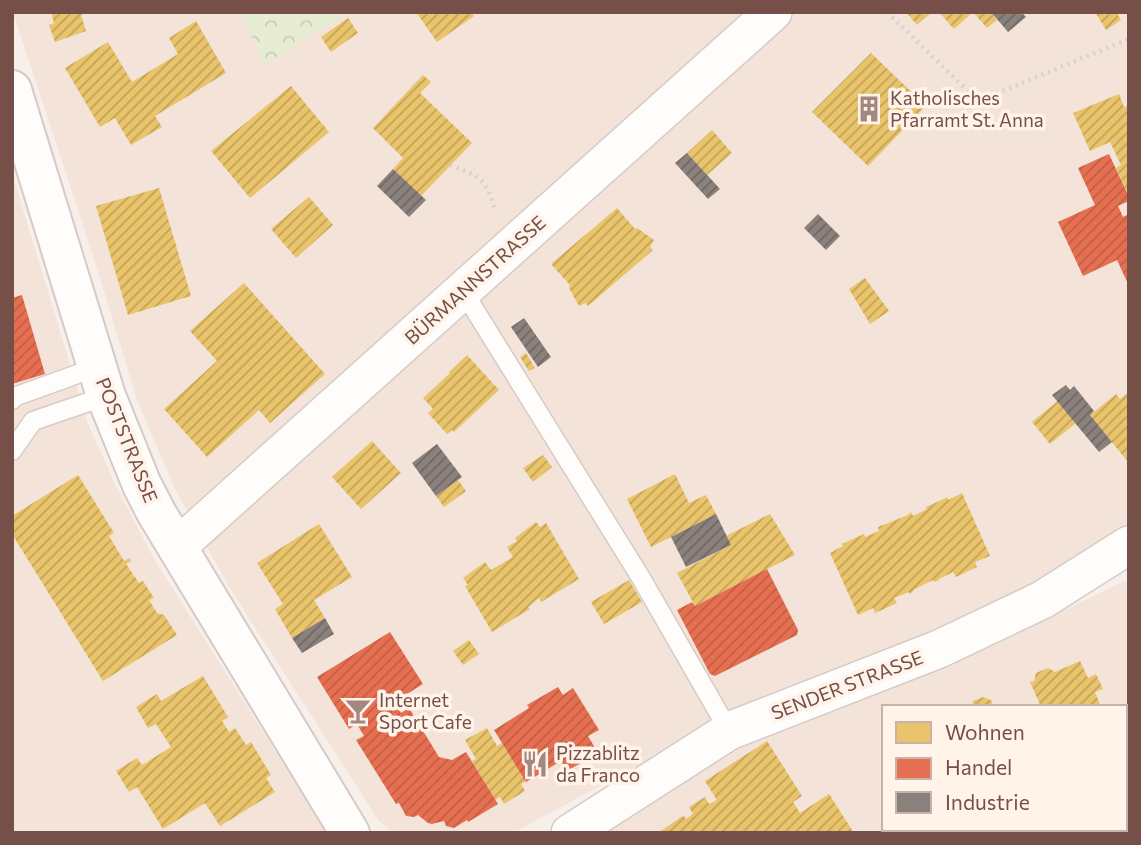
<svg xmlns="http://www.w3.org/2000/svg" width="1141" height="845" font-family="Commissioner,sans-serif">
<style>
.residential{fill:#f3e3d9;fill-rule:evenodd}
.park{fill:url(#park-crowns)}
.homes{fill:url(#homes-hatch)}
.shops{fill:url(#shops-hatch)}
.industry{fill:url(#industry-hatch)}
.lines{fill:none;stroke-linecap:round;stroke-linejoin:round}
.lane-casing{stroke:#d6cbc6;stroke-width:21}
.street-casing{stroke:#d6cbc6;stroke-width:40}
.secondary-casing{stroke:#d6cac6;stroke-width:42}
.path{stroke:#d9cfcc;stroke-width:4.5;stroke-dasharray:2 5;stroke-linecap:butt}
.lane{stroke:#fefdfc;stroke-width:18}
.street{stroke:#fefdfc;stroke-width:37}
.secondary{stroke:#fefdfc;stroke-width:38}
.labels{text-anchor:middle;stroke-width:7;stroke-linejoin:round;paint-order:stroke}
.poi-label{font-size:19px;fill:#765048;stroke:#fff3ea;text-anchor:start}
.street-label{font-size:19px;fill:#765048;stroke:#fff3ea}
</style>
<defs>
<pattern id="park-crowns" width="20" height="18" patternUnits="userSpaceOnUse" patternTransform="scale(1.75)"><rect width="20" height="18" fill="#e6edd2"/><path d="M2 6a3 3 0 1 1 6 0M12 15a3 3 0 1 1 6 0" fill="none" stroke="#c9cdb6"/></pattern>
<pattern id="homes-hatch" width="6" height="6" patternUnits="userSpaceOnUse" patternTransform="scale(1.75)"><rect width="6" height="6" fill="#e9c46a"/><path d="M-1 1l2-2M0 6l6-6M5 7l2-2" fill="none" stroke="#c1a259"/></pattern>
<pattern id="shops-hatch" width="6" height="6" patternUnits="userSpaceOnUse" patternTransform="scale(1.75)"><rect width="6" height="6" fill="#e76f51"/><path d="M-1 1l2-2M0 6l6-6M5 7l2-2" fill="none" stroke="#c05e45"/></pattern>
<pattern id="industry-hatch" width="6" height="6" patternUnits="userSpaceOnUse" patternTransform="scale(1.75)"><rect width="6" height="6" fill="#8a817c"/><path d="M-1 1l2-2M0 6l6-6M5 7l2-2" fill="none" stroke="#706762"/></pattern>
</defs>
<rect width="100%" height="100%" fill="#f7efe9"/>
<!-- residential -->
<g class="residential">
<polygon points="13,12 1129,12 1129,528 1115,539 962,621 813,678 749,705 513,833 393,833 379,821 231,590 176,491 138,403 96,265"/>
<polygon points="12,173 88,424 115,484 154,559 327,833 12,833"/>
<path d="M1129,579v254h-532l136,-88 224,-89 101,-43zM884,707h241v122h-241z"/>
</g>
<!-- park -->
<polygon class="park" points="240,12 349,12 265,64"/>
<!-- homes -->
<g class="homes">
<polygon points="51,12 88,12 81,15 86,31 55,42 49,25 54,23"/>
<polygon points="416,12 471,12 474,16 437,42"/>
<polygon points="906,12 932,12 917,25"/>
<polygon points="939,12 991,12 997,20 987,28 973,12 954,29"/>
<polygon points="1095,12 1116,12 1121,20 1106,30"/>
<polygon points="348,18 358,33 331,52 321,37"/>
<polygon points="196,21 226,73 155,116 162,127 131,145 115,118 100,127 65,68 108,42 132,82 178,54 169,38"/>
<polygon points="871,53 926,106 868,166 812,112"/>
<polygon points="423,75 431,82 420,93 472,143 421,196 393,169 403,158 373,128"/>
<polygon points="291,86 329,132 250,198 211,151"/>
<polygon points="1119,94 1124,107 1129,106 1129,191 1127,192 1116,168 1121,165 1110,142 1090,151 1073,113"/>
<polygon points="712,130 732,153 707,175 687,153"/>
<polygon points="159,188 191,296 128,315 96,206"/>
<polygon points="309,197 333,225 296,258 271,229"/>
<polygon points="617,208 635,229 637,228 654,240 650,247 653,250 588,306 586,303 579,306 569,288 570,285 551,264"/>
<polygon points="865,278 889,311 870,324 849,289"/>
<polygon points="244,283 325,374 270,423 259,410 207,457 164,409 217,361 190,331"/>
<polygon points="526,353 535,368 529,371 520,357"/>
<polygon points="467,355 499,390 454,432 452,430 447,434 428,413 433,409 423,398 450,373 449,372"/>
<polygon points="1129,392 1129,463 1090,415 1116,394 1120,399"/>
<polygon points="1058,401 1076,423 1050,444 1032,422"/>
<polygon points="372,441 401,473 361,509 332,477"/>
<polygon points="543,455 552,467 533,482 523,468"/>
<polygon points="675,474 689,503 706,495 716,514 651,547 627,499"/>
<polygon points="78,475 114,533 109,536 124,561 130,558 131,561 126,564 139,583 143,581 154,598 149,600 157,613 164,615 177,635 103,681 12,534 12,516"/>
<polygon points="458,480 466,491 444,507 436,496"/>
<polygon points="962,493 990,556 975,562 977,567 956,577 953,572 939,579 939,580 934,582 933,580 915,589 910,594 909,592 894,598 897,603 875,613 873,608 858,615 830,553 843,546 842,544 864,534 865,537 879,531 878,527 908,515 911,512 913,516 927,509 926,507 948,497 948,500"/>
<polygon points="770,514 795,555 695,606 677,573 731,545 726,536"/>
<polygon points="536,522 540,527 546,523 579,579 541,602 539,598 528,607 530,609 492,632 465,586 468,585 463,578 485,562 491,570 513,557 507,547 517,541 515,538"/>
<polygon points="319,524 352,577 314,600 325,618 292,638 275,609 283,604 257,563"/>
<polygon points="629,580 642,602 604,624 591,602"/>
<polygon points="469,640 479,654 463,665 453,651"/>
<polygon points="1080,661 1088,678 1096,674 1103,689 1095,692 1101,707 1041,707 1030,682 1034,681 1036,673 1048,668 1055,672"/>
<polygon points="203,676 228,717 222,721 229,732 235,728 246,745 251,742 271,775 266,778 275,792 220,826 205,803 163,829 137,787 129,792 116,771 137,758 142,765 171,747 156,724 148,728 136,707 157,694 161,701"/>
<polygon points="983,697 991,700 994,707 972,707 973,701"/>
<polygon points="487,728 497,746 502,743 526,781 521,784 525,791 504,804 500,797 495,800 472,761 476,759 465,740"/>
<polygon points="767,741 802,796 793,802 800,813 829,794 854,833 658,833 681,817 684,816 686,819 693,814 689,807 705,797 709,804 717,800 705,781"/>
</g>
<!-- shops -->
<g class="shops">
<polygon points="1109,154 1129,197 1129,201 1118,206 1123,217 1129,214 1129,286 1117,260 1083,276 1058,222 1095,205 1078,168"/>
<polygon points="22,295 45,374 12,384 12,298"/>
<polygon points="767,569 798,630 797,635 715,676 710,674 677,610 692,602 695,606"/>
<polygon points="390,632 423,684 394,702 401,713 409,708 439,757 452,760 466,752 498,804 468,822 467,820 454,828 446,826 444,821 432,824 428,823 418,815 414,817 406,816 399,803 396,804 356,740 364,736 357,724 349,729 317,677"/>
<polygon points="558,687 563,695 573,688 599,730 588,736 598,753 567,771 561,761 526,782 494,730 529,708 527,705"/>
</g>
<!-- industry -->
<g class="industry">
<polygon points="991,12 1021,12 1026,17 1008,32"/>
<polygon points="687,153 720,189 708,199 675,163"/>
<polygon points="393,169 426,200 409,217 377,186"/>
<polygon points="818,214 840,236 826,250 804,228"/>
<polygon points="524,318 551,357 538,367 511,327"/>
<polygon points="1066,385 1070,390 1074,386 1094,411 1090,415 1112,442 1099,452 1052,395"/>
<polygon points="437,444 462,477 436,496 412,463"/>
<polygon points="716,514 731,545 686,567 671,537"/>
<polygon points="325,618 334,634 302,653 292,638"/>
</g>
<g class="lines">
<!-- lane casing -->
<g class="lane-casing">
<g id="lane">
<polyline points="463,291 641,578 729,731"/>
<polyline points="12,400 14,397 97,367"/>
<polyline points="12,451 33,421 106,396"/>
</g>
</g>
<!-- street casing -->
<g class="street-casing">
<g id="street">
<polyline points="177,547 773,12"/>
<polyline points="570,833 729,731 939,649 1042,600 1129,545"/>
</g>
</g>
<!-- secondary casing -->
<g class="secondary-casing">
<polyline id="secondary" points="12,90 106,396 142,485 157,514 350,833"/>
</g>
<!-- path -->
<g class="path">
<polyline points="887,12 978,101 1129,39"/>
<path d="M450,165c33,13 35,13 46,47"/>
</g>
<!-- lane -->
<use href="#lane" class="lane"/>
<!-- street -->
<use href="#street" class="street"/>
<!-- secondary -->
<use href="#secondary" class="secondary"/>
</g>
<!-- icons -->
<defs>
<g id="building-bare" transform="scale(2.1)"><path d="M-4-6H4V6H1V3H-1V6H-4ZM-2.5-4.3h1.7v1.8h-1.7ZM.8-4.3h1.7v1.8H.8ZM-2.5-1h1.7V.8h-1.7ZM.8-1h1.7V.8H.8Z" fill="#a38880" stroke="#fff3ea" stroke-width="2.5" paint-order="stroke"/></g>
<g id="bar-bare" transform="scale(2.1)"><path d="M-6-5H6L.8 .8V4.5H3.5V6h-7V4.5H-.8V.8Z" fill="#a38880" stroke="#fff3ea" stroke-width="2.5" paint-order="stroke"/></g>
<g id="restaurant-bare" transform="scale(2.1)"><path d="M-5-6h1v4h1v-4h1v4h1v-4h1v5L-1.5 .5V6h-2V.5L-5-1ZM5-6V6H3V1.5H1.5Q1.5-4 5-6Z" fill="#a38880" stroke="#fff3ea" stroke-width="2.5" paint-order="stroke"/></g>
</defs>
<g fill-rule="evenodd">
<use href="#building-bare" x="869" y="109"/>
<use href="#bar-bare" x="358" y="711"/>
<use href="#restaurant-bare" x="535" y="764"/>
</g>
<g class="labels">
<!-- poi labels -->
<g class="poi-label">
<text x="890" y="105">Katholisches<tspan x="890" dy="22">Pfarramt St. Anna</tspan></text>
<text x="379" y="707">Internet<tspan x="379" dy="22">Sport Cafe</tspan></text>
<text x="556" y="760">Pizzablitz<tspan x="556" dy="22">da Franco</tspan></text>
</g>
<!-- street labels -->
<g class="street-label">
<text transform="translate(475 280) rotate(-42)" y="7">BÜRMANNSTRASSE</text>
<text transform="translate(127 440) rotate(68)" y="7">POSTSTRASSE</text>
<text transform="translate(847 685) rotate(-21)" y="7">SENDER STRASSE</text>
</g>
</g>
<!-- border -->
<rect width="1141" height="845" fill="none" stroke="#765048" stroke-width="28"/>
<!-- legend -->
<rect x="882" y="705" width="245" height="126" fill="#fff3ea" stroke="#c8b2a9" stroke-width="2"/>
<rect x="896" y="722" width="35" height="21" fill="#e9c46a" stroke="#c8b2a9" stroke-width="2"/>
<text x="945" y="740" font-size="21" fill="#765048">Wohnen</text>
<rect x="896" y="758" width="35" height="21" fill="#e76f51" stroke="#c8b2a9" stroke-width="2"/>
<text x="945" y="775" font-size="21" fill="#765048">Handel</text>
<rect x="896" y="792" width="35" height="21" fill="#8a817c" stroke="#c8b2a9" stroke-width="2"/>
<text x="945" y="810" font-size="21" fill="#765048">Industrie</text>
</svg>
